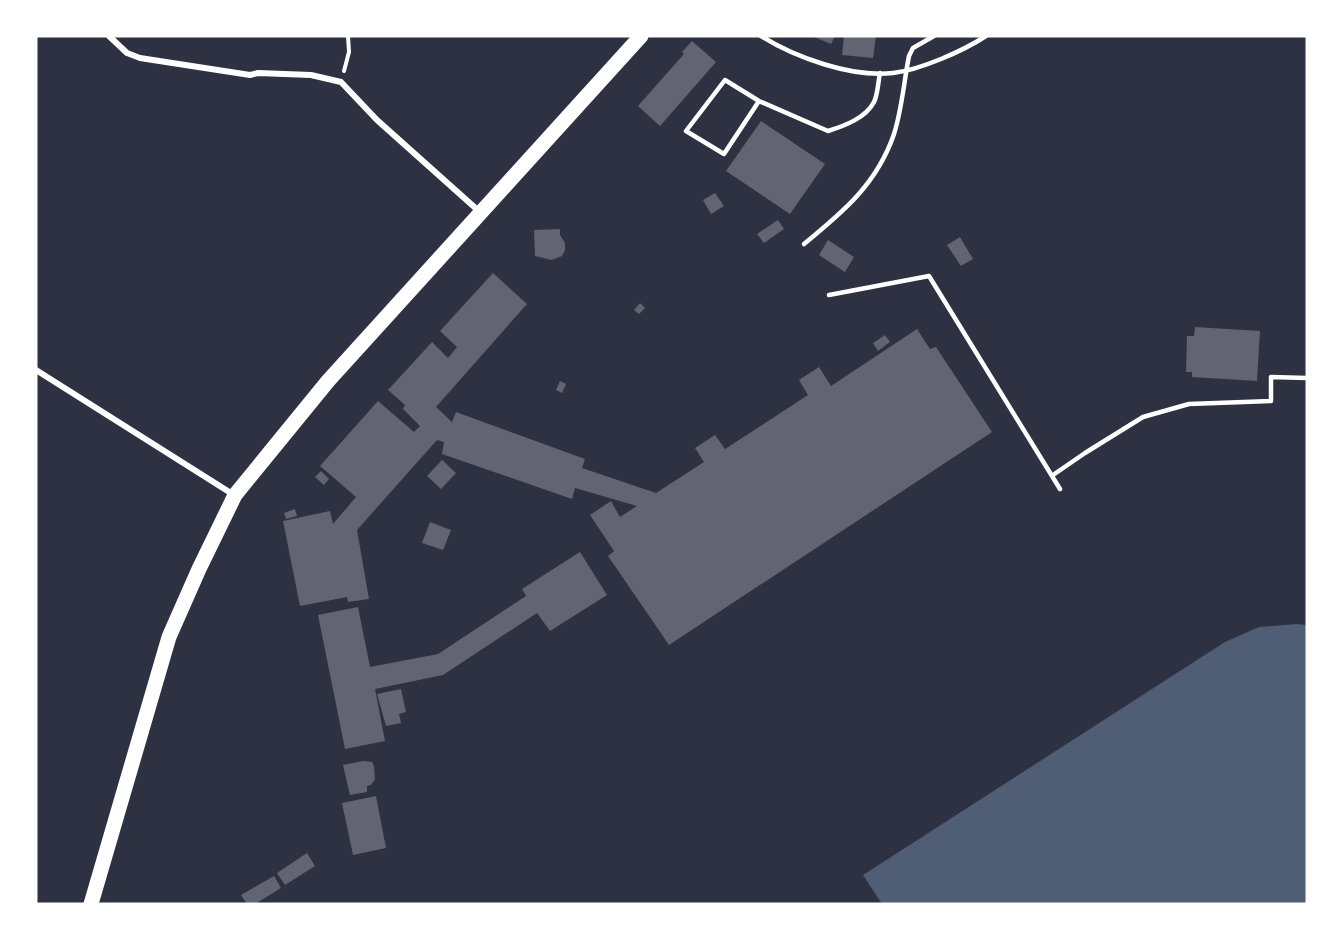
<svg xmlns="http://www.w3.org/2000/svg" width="1343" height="940" font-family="Arial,sans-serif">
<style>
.water{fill:#4f5d75}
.building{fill:#626471}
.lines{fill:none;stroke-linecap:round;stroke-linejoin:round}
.path{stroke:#fff;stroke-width:4}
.service{stroke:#fff;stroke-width:4.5}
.minor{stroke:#fff;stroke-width:6}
.primary{stroke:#fff;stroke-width:15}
</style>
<rect width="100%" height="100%" fill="#2d3142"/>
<!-- water -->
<polygon class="water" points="1297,624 1307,625 1307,904 882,904 863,875 1225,642 1259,627"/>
<!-- building -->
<g class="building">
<polygon points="812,36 835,36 831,44"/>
<polygon points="844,36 876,36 873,58 842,55"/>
<polygon points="692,41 716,62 660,126 638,106 684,54 682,52"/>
<polygon points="761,121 825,164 790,214 726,171"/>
<polygon points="715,193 724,206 711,214 703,200"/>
<polygon points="778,220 784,229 764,243 757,234"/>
<polygon points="560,229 560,235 565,243 565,250 562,256 552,260 535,256 534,230"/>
<polygon points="960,237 973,259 961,266 947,245"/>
<polygon points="828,240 854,257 845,272 819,255"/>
<polygon points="493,273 527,304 436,407 452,422 456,412 585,459 582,468 656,493 704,462 695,448 715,435 725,449 808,395 799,380 819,367 831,386 917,329 930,349 936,347 992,432 669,645 608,556 614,551 590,515 611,501 620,517 637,506 575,488 572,499 442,454 444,442 437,440 357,530 369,599 348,602 347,597 300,606 283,521 330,511 333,524 356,497 320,466 378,401 414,432 420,426 403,409 405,405 388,390 432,342 448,358 457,347 440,331"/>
<polygon points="640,303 645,308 639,314 634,310"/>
<polygon points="1195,327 1260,331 1257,381 1192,377 1192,372 1186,372 1187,336 1194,336"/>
<polygon points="885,335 890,342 878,351 873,343"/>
<polygon points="560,381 566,384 562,393 556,390"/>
<polygon points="442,460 456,473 441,489 427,476"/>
<polygon points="321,471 329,479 324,485 315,477"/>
<polygon points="295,509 297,516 286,519 284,513"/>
<polygon points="430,522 451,530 443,550 422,543"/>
<polygon points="580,552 607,595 550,631 537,613 443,675 375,689 385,741 345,749 318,615 358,607 370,667 438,654 526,596 522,589"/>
<polygon points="401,689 406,712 399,714 401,723 386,726 377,694"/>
<polygon points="363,761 372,762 374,766 375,779 371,785 367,786 367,792 350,795 343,765"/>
<polygon points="376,796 386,848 353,855 342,803"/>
<polygon points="307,853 315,866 285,885 277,873"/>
<polygon points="274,876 281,888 255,904 247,904 241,895"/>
</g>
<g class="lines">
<!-- path -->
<polyline class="path" points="344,71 349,52 348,36"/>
<!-- service -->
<g class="service">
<path d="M761,36c33,21 91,42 132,37 27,-3 70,-22 93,-37"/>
<path d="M759,101l-35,53 -38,-23 39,-51 34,21 69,30c16,-5 38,-13 46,-29 4,-8 4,-20 6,-29"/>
<path d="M804,244c39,-32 73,-60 90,-110 8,-25 10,-53 15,-78l4,-8 21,-12"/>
<polyline points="829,295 929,276 1060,489"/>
<polyline points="1053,475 1085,453 1143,417 1189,404 1271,401 1271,377 1307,378"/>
</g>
<!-- minor -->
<g class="minor">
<polyline points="109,36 127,53 140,58 250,75 258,73 311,75 341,82 377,120 481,213"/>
<polyline points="36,370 234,495"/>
</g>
<!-- primary -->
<polyline class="primary" points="91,904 169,637 199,569 235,495 328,381 641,36"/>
</g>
<!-- border -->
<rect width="1343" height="940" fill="none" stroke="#ffffff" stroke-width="75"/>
</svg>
